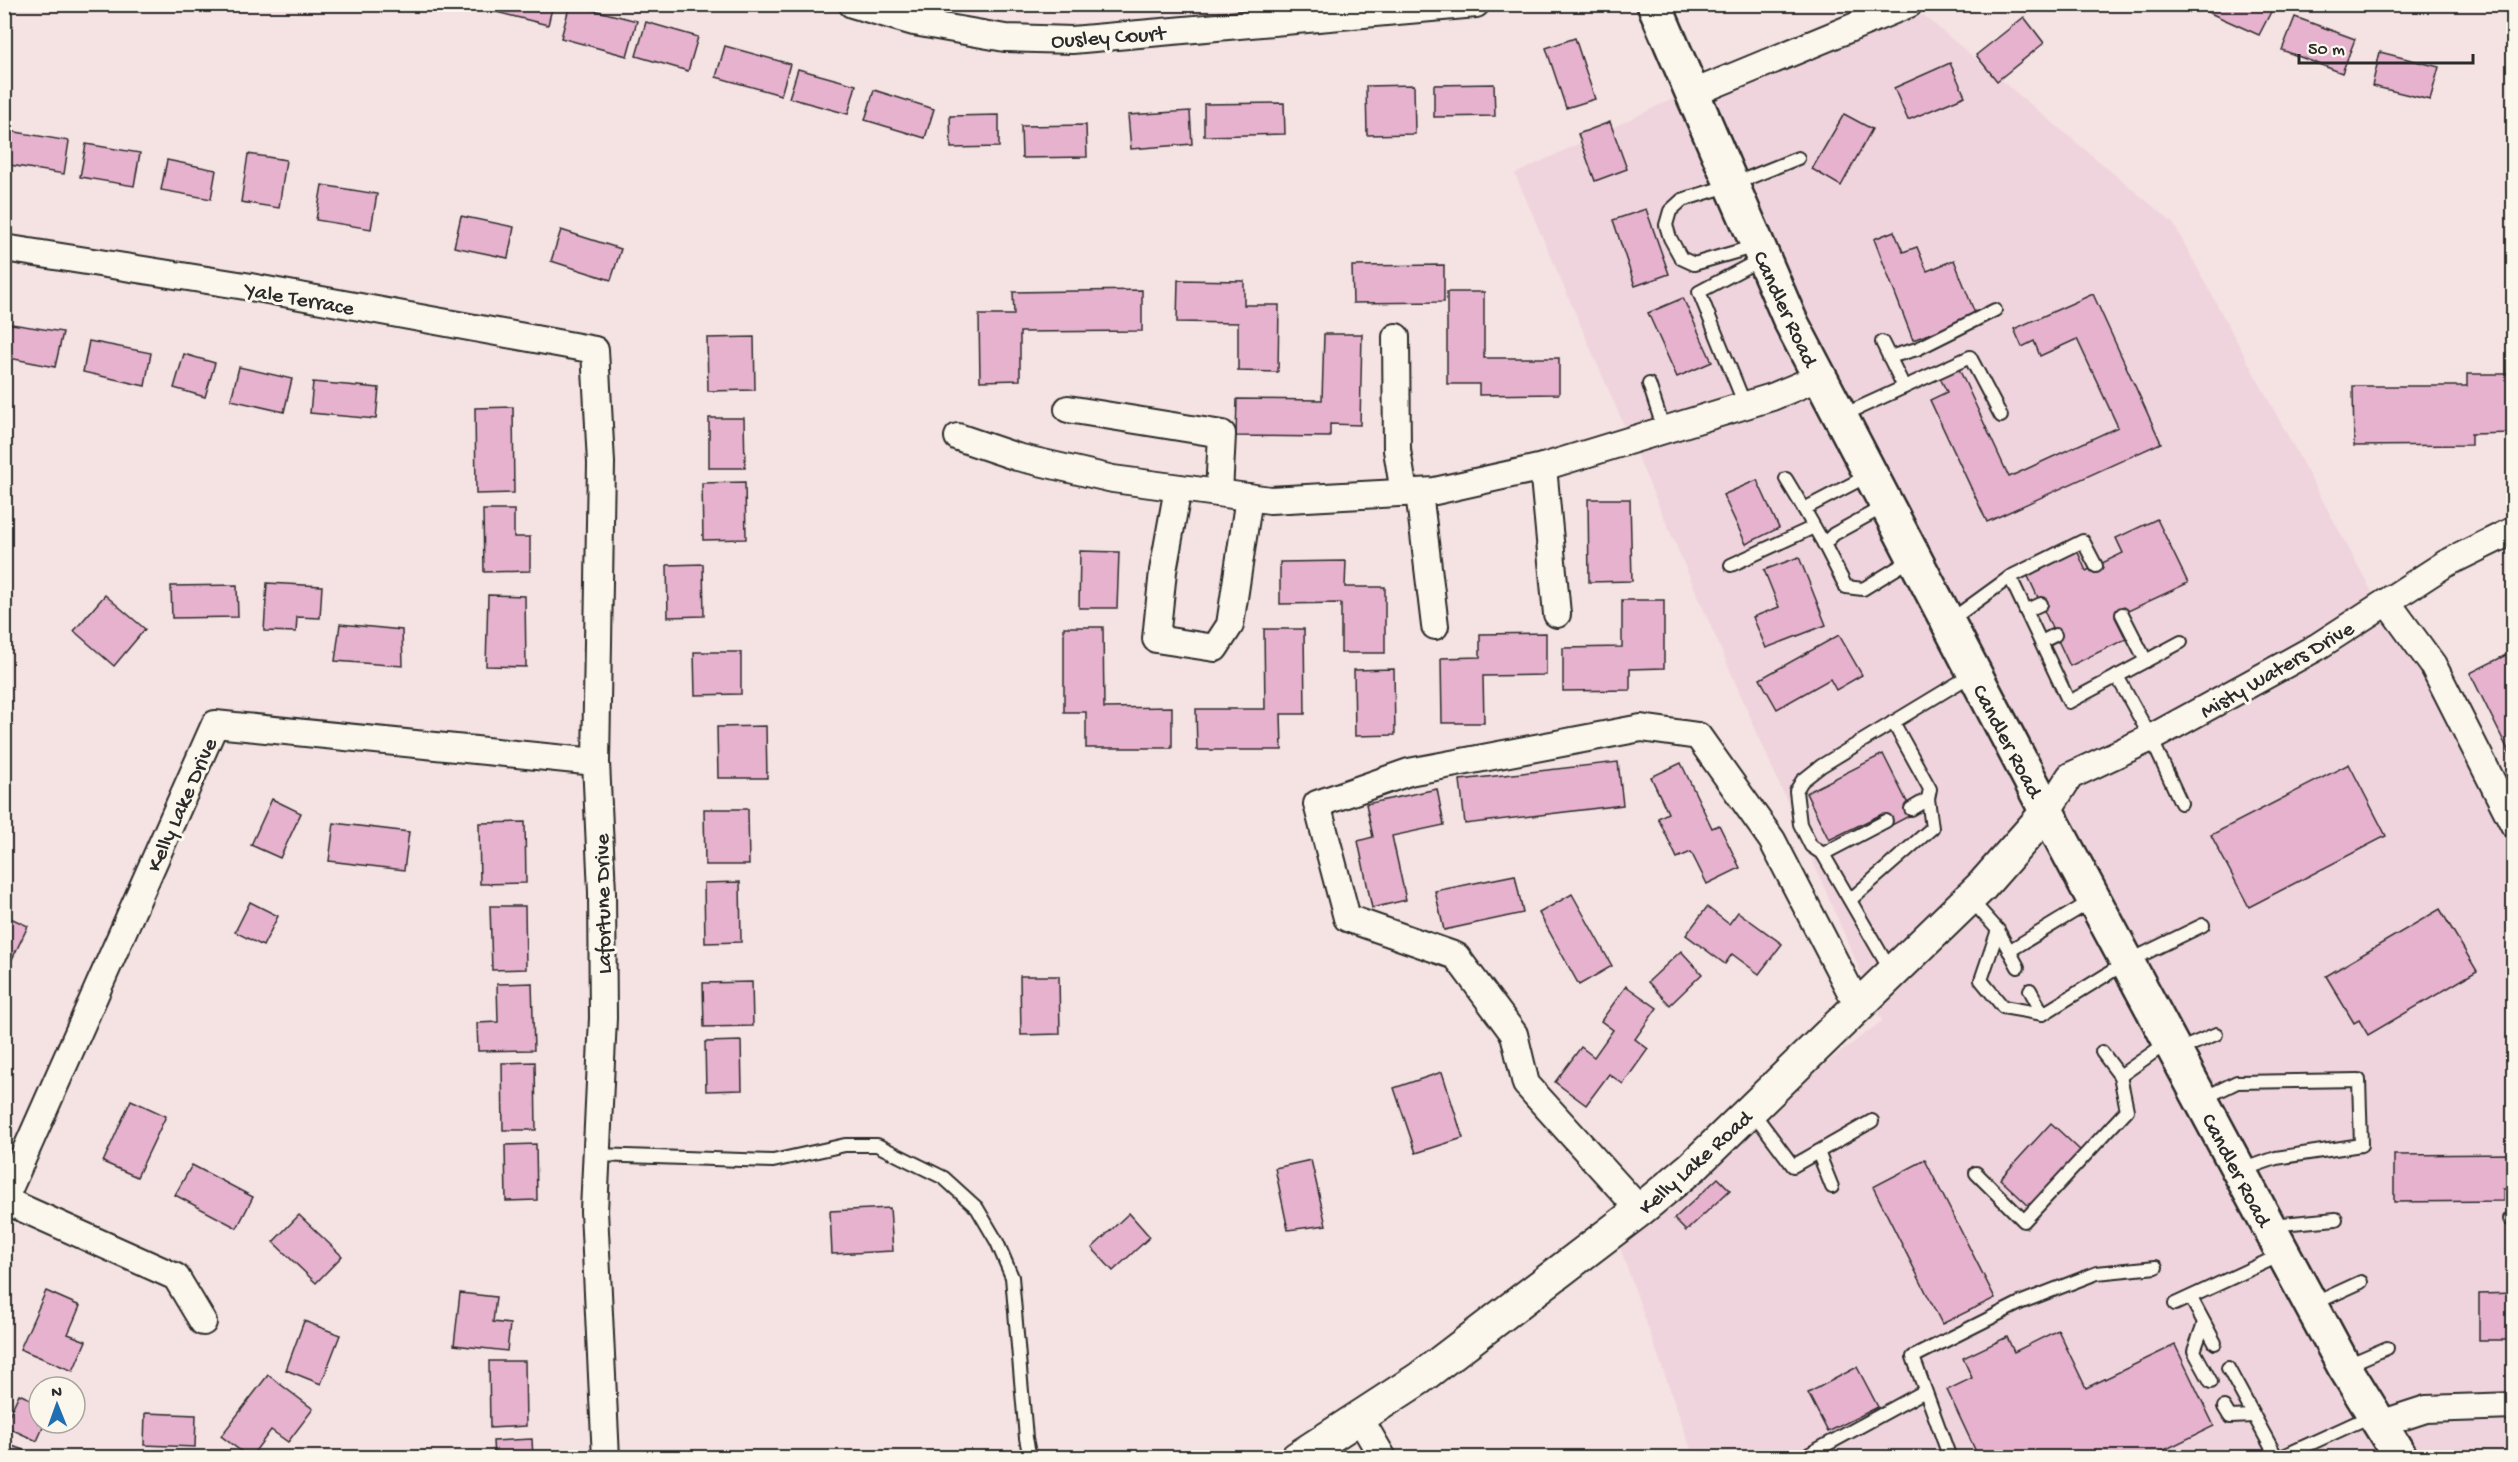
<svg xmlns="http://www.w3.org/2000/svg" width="2518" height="1462" font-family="'Gochi Hand',sans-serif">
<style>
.built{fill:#f0d4dd}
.building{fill:#e6b2ce;stroke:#2b2b2b;stroke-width:1.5}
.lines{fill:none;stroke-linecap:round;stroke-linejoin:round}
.service-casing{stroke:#2b2b2b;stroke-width:16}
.minor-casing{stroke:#2b2b2b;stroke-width:30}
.tertiary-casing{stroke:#2b2b2b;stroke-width:36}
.secondary-casing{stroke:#2b2b2b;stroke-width:38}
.service{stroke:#fbf7ec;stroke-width:12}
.minor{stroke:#fbf7ec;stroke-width:26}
.tertiary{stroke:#fbf7ec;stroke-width:32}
.secondary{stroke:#fbf7ec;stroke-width:33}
.labels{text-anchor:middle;stroke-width:6;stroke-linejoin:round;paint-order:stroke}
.street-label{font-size:22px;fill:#2b2b2b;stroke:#fbf7ec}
</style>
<rect width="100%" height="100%" fill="#f5e2e3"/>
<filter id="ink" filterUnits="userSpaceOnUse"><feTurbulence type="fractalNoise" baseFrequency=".0167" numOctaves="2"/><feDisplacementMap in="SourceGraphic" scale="12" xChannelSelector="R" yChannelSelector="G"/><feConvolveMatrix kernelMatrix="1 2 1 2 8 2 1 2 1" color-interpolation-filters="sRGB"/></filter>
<g filter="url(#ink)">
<!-- built -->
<polygon class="built" points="1923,15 2173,223 2377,601 2513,828 2513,1457 1696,1457 1692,1452 1612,1225 1882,1021 1515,174 1681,95"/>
<!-- building -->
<g class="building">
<polygon points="489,4 553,4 548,25 488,10"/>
<polygon points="570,4 637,21 627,56 561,38"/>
<polygon points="2203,4 2275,4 2259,35 2201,9"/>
<polygon points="2024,17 2044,43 1997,81 1976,55"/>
<polygon points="2295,17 2355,39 2342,73 2282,50"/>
<polygon points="646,22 698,37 688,71 636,56"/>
<polygon points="1575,38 1595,99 1566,108 1546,48"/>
<polygon points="725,46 790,64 781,95 716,77"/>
<polygon points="2380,52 2439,67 2430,100 2372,86"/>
<polygon points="1950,63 1965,96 1908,120 1894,88"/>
<polygon points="798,69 856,85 848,114 789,98"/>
<polygon points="1494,84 1495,116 1434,117 1434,85"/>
<polygon points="1414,85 1415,134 1367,135 1366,86"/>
<polygon points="874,90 934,109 925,138 865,120"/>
<polygon points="1284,103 1285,134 1204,136 1204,104"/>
<polygon points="1190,111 1192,144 1131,149 1128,115"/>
<polygon points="1844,114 1872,129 1841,186 1812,169"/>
<polygon points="999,115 999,147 951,148 950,116"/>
<polygon points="1610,122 1627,169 1595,181 1578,134"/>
<polygon points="1086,125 1087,157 1022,158 1021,126"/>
<polygon points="4,130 69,141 64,174 4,164"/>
<polygon points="86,144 140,153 134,186 80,177"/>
<polygon points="248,154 286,160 279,208 241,202"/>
<polygon points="167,160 216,170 211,199 161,190"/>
<polygon points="322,185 377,194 371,229 316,220"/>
<polygon points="1646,209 1669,274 1635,286 1613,220"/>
<polygon points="461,216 514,227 508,258 454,247"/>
<polygon points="561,230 621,249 611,280 551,261"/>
<polygon points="1894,231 1903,252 1917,247 1927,271 1954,260 1976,316 1913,340 1874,239"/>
<polygon points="1444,265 1444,302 1353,303 1352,266"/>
<polygon points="1178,280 1244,281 1244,305 1279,305 1278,372 1238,371 1238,323 1177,322"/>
<polygon points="1142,290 1142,331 1020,332 1020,380 980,381 979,315 1014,315 1013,292"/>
<polygon points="1447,292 1484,292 1484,358 1559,358 1559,394 1479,395 1479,384 1447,384"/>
<polygon points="2093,294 2161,443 1987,522 1930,400 1947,392 1940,378 1959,369 2009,477 2118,427 2077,339 2040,356 2034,341 2022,347 2014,329"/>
<polygon points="1683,298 1712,362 1677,377 1648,313"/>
<polygon points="5,323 63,332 55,367 4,357"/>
<polygon points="1324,334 1362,334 1360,425 1330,424 1330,437 1236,436 1237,399 1322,400"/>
<polygon points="754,337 755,390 708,391 707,338"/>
<polygon points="89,341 151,353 145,386 83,372"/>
<polygon points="184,354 215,363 205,397 174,388"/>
<polygon points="239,367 292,379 284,412 231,400"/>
<polygon points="2467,374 2514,374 2514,433 2471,434 2471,445 2354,446 2353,386 2467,386"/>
<polygon points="313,382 379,388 376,419 310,413"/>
<polygon points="513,407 514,493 476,494 475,408"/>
<polygon points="709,418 744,418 745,468 709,468"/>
<polygon points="1757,480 1779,528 1746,544 1723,495"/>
<polygon points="745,482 746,539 703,540 702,483"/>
<polygon points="1588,499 1630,499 1632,581 1589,582"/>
<polygon points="483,510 514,510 514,537 530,537 530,571 484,572"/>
<polygon points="2157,519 2188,583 2115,617 2126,639 2070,666 2026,572 2076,548 2086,571 2123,553 2116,538"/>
<polygon points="1080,551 1119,552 1117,608 1079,608"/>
<polygon points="1799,557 1826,625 1766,648 1753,617 1779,607 1764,570"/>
<polygon points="1346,561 1345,587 1385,587 1385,653 1341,653 1341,603 1280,604 1280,562"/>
<polygon points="703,564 704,616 668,617 667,565"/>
<polygon points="267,583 322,586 320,618 297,617 296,632 264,631"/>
<polygon points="237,585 238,617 172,618 171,586"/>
<polygon points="105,595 145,629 114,666 74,631"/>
<polygon points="488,595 525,596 526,667 486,666"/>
<polygon points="1622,600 1664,600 1664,668 1630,669 1630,690 1563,691 1563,648 1622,647"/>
<polygon points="340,624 402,630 403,666 335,661"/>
<polygon points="1064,627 1103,627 1104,708 1172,707 1172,748 1086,748 1086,712 1064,712"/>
<polygon points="1264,629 1304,629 1305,714 1281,714 1282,750 1197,750 1196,709 1265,709"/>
<polygon points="1546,633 1546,675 1483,676 1484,723 1442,723 1441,658 1480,657 1480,634"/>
<polygon points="1839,635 1862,675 1836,690 1830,679 1777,709 1760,679"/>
<polygon points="2514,651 2514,762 2470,673"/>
<polygon points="694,652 741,652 741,694 695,695"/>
<polygon points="1394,669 1395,735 1355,736 1354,670"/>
<polygon points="766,726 767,778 718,778 717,727"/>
<polygon points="1883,754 1913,814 1888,827 1882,814 1829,840 1806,793"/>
<polygon points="1618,762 1623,805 1465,824 1460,780"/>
<polygon points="1681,763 1712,828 1719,825 1740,868 1707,884 1691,852 1677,858 1658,818 1668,813 1651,777"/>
<polygon points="2349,764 2386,836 2249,907 2211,835"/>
<polygon points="1437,789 1444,825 1392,836 1406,900 1372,908 1358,841 1373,837 1366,804"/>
<polygon points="272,799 301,813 280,858 251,845"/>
<polygon points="704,809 748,809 749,865 705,865"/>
<polygon points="525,822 526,883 480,884 479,823"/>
<polygon points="334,823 409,832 404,870 329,861"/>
<polygon points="1515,875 1523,913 1444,930 1435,891"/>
<polygon points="740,882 741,942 705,943 704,883"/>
<polygon points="1572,894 1612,966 1579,985 1539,913"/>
<polygon points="250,902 278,916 263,946 235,932"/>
<polygon points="490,906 525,906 526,969 492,970"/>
<polygon points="1707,907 1729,924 1738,912 1782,944 1759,974 1732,954 1725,964 1686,935"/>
<polygon points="2440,909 2477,971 2368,1035 2359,1020 2354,1023 2326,976"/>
<polygon points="4,915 28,926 4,976"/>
<polygon points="1681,951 1702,974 1670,1005 1648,982"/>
<polygon points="1020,976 1059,976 1060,1034 1021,1035"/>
<polygon points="752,982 753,1026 704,1027 703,983"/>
<polygon points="532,983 534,1050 478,1051 477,1023 498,1022 497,984"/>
<polygon points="1626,986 1657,1008 1635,1039 1648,1049 1623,1084 1609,1074 1586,1105 1555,1082 1581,1047 1594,1057 1613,1030 1601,1021"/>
<polygon points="741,1041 742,1090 706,1091 705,1042"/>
<polygon points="535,1062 536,1130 503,1130 502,1063"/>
<polygon points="1442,1072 1463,1138 1416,1153 1394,1088"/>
<polygon points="131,1100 166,1116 137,1177 103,1162"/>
<polygon points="2051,1123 2081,1151 2030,1207 2000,1179"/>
<polygon points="536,1144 537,1200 506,1201 505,1145"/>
<polygon points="2514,1154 2514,1189 2503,1189 2503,1201 2394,1202 2394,1155"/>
<polygon points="1311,1160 1326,1225 1288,1230 1275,1168"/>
<polygon points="1925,1160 1995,1298 1942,1324 1873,1187"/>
<polygon points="192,1165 253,1197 237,1228 175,1195"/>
<polygon points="1718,1178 1730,1190 1686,1231 1674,1219"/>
<polygon points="890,1208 893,1251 832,1254 830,1211"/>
<polygon points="1129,1213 1150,1237 1113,1271 1092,1248"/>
<polygon points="299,1215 342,1256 316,1283 273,1242"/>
<polygon points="46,1291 80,1306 68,1334 86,1341 73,1371 20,1349"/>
<polygon points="460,1293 496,1297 493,1322 510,1324 507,1351 454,1345"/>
<polygon points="2514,1293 2514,1340 2479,1340 2479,1294"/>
<polygon points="304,1321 340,1335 321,1384 286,1370"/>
<polygon points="2058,1330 2086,1388 2175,1345 2214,1426 2148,1458 1979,1458 1947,1390 1972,1378 1963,1358 2007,1337 2014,1352"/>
<polygon points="489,1361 525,1361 526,1426 490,1428"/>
<polygon points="1857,1367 1878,1407 1828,1432 1808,1393"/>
<polygon points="268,1375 313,1409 288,1442 271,1430 250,1458 221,1436"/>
<polygon points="19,1394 39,1403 39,1423 45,1423 37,1441 4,1426"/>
<polygon points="145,1413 196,1415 195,1447 144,1445"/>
<polygon points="532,1439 533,1458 494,1458 493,1441"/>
<polygon points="4,1443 26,1451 23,1458 4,1458"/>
</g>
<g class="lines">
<!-- service casing -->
<g class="service-casing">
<g id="service">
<polyline points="1756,246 1694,264 1681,258 1670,238 1666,225 1670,211 1682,200 1731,185 1798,158"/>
<polyline points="1882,342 1904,387"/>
<polyline points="1889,357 1917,349 1995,310"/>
<polyline points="1649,384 1664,430"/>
<polyline points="1745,405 1699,292 1763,258"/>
<polyline points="1841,416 1970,357 2001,416"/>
<polyline points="1786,479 1804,509"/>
<polyline points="1885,506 1834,534 1824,544 1846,587 1863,589 1912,559"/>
<polyline points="1824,544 1804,509 1869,475"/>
<polyline points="1731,565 1814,527"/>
<polyline points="2010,577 2069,702 2181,642"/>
<polyline points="2026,611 2041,604"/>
<polyline points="2122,614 2146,661"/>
<polyline points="1948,622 2010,577 2083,541 2096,566"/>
<polyline points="2041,642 2055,635"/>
<polyline points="2117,676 2151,738 2181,803"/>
<polyline points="1893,722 1930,789 1928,799 1911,809"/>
<polyline points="1823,854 1886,821"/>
<polyline points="1970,899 1998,930 1981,980 2003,1007 2043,1014 2127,962 2203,925"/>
<polyline points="1850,900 1932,828 1928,799"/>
<polyline points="1998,930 2018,967"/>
<polyline points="2009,951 2093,900"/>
<polyline points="1892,973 1823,854 1811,846 1800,824 1796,791 1802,781 1821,766 1973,674"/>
<polyline points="2030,990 2043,1014"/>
<polyline points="2176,1051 2216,1034"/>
<polyline points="2120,1076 2168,1042"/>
<polyline points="2202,1099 2237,1082 2359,1080 2361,1145 2276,1158 2239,1171"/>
<polyline points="1752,1111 1793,1166 1872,1121"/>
<polyline points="1818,1152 1832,1187"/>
<polyline points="597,1155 773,1161 845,1145 877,1145 944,1178 977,1208 997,1242 1012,1277 1026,1438 1030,1458"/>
<polyline points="1976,1173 2024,1221 2127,1110 2120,1076 2102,1052"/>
<polyline points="2510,1219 2514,1219"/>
<polyline points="2270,1225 2336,1219"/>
<polyline points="2191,1298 2215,1343"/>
<polyline points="2175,1304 2283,1254"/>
<polyline points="2313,1304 2361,1282"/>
<polyline points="2204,1323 2194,1351 2211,1382"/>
<polyline points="2345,1366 2387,1348"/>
<polyline points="2228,1368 2277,1458"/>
<polyline points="2224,1407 2230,1417 2254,1416"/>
<polyline points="1802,1458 1925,1391"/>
<polyline points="1950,1458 1913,1357 2022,1302 2097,1273 2156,1267"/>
<polyline points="2279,1458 2373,1415"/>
</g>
</g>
<!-- minor casing -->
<g class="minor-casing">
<g id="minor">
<polyline points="852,4 914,22 1005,38 1072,40 1476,4"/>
<polyline points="1691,94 1909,4"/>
<polyline points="4,248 245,286 595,350 601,463 596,762 602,892 603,1018 594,1211 606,1458"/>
<polyline points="1396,337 1397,450 1404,493"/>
<polyline points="1068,409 1222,434 1219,493"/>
<polyline points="958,437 1017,457 1113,479 1270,500 1435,491 1543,467 1772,397 1820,377"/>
<polyline points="1543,467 1557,614"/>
<polyline points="1178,488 1163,571 1156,639 1215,648 1230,625 1249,497"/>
<polyline points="1419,492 1435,626"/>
<polyline points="2387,602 2433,665 2514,825"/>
<polyline points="2047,812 2070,776 2151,738 2317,647 2445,564 2514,530"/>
<polyline points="4,1200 215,724 596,762"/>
<polyline points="4,1200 176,1277 203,1322"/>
<polyline points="1640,1210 1526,1084 1514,1034 1456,956 1347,918 1317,804 1409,772 1641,728 1698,736 1772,840 1858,1006"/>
<polyline points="1359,1417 1383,1458"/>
<polyline points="2380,1424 2426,1409 2514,1406"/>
</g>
</g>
<!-- tertiary casing -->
<g class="tertiary-casing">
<polyline id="tertiary" points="1297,1458 1420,1378 1640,1210 1692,1167 1982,886 2047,812"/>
</g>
<!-- secondary casing -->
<g class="secondary-casing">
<polyline id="secondary" points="1654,4 1790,320 2047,812 2268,1225 2344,1366 2401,1458"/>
</g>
<!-- service -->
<use href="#service" class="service"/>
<!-- minor -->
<use href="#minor" class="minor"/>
<!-- tertiary -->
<use href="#tertiary" class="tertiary"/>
<!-- secondary -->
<use href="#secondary" class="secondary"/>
</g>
</g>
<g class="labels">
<!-- street labels -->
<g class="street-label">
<text transform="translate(1108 35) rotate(-4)" y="8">Ousley Court</text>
<text transform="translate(300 297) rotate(10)" y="8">Yale Terrace</text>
<text transform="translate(1787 308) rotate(65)" y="8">Candler Road</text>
<text transform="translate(2276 668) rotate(-30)" y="8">Misty Waters Drive</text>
<text transform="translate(2009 740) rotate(62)" y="8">Candler Road</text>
<text transform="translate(180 804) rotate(-66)" y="8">Kelly Lake Drive</text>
<text transform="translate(601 904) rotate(-91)" y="8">Lafortune Drive</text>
<text transform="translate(1694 1161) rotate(-42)" y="8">Kelly Lake Road</text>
<text transform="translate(2238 1169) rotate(62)" y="8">Candler Road</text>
</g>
</g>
<!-- margin -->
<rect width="2518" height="1462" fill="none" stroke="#fbf7ec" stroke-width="24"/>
<rect x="12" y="12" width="2494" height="1438" fill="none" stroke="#2b2b2b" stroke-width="2" filter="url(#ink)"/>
<!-- north arrow -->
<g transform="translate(57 1405) rotate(359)"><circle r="28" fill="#fbf7ec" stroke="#a8a59f" stroke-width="1.5"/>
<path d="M0-4.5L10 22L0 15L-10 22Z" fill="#1f6fb2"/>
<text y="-9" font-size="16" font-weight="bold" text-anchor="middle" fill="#2b2b2b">N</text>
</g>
<!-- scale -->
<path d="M2299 54v9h174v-9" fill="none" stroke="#2b2b2b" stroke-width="3"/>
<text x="2308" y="54" font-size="18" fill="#2b2b2b" stroke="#fbf7ec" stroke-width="4.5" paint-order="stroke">50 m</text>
</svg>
